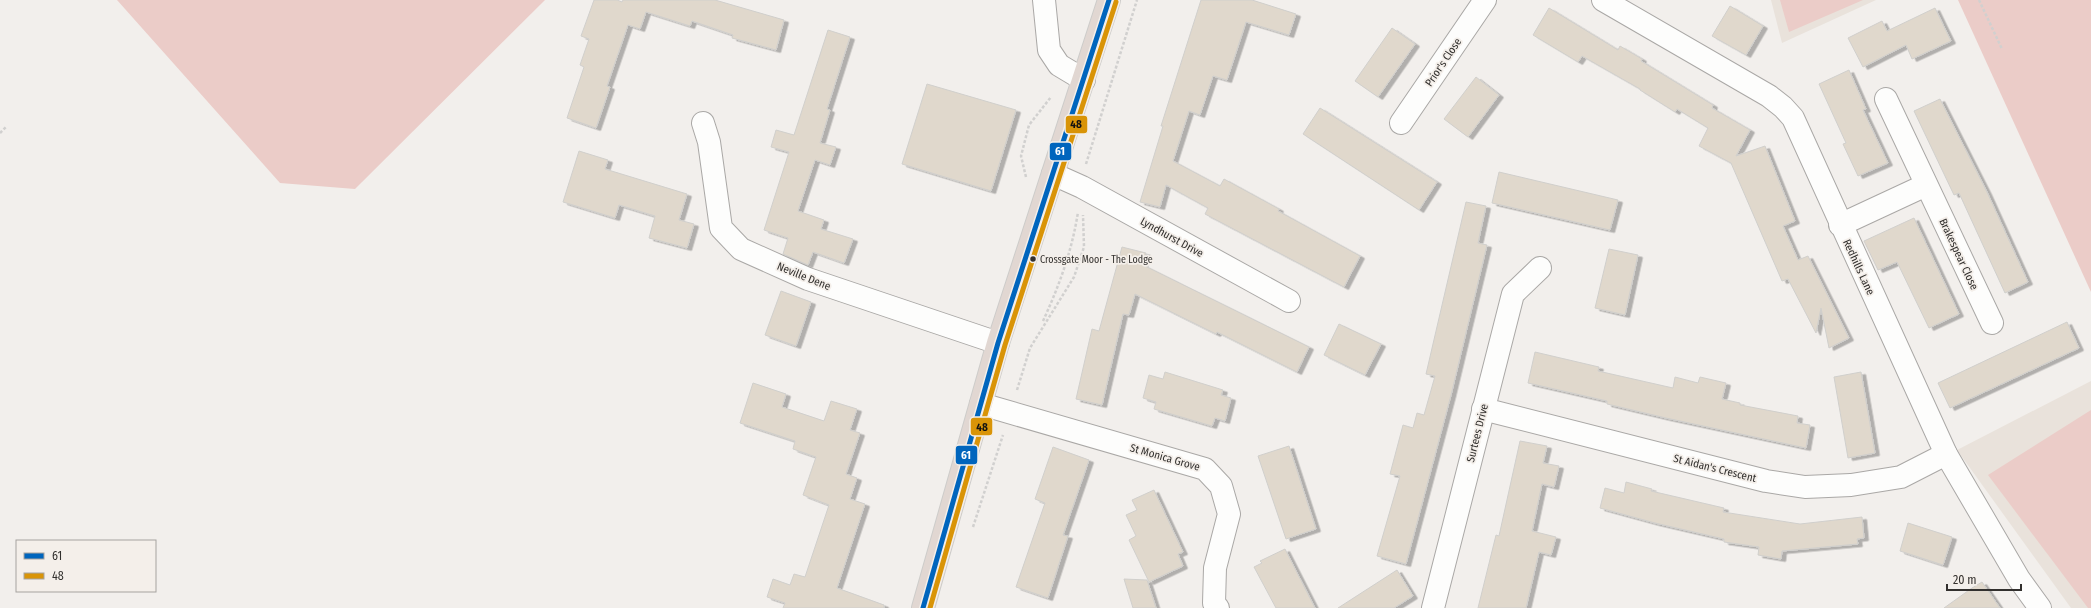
<svg xmlns="http://www.w3.org/2000/svg" width="2091" height="608" font-family="'Fira Sans Condensed',sans-serif">
<style>
.built{fill:#e9e2db}
.green{fill:#ebccc8}
.building{fill:#e0d8cc;stroke:#d0cfcc;filter:url(#shadow)}
.lines{fill:none;stroke-linecap:round;stroke-linejoin:round}
.minor-casing{stroke:#aaa8a6;stroke-width:24}
.highway-casing{stroke:#cdccca;stroke-width:24}
.path{stroke:#d1d0cf;stroke-width:2.5;stroke-dasharray:3 2;stroke-linecap:butt}
.minor{stroke:#fdfdfc;stroke-width:22}
.highway{stroke:#e1d7d2;stroke-width:22}
.bus-1-casing{stroke:#f4efea;stroke-width:8}
.bus-2-casing{stroke:#f4efea;stroke-width:8}
.bus-1{stroke:#0065bd;stroke-width:5}
.bus-2{stroke:#d99407;stroke-width:5}
.bus-dot{fill:#32302e;stroke:#f4efea;stroke-width:1.5}
.labels{text-anchor:middle;stroke-width:3.5;stroke-linejoin:round;paint-order:stroke}
.bus-label{font-size:10px;fill:#32302e;stroke:#f4efea;text-anchor:start}
.street-label{font-size:11px;fill:#32302e;stroke:#f4efea}
.line-badge{stroke:#f4efea;stroke-width:1.5}
.badge-label{font-size:11px;text-anchor:middle;font-weight:bold;fill:#fff}
.pale-badge-label{font-size:11px;text-anchor:middle;font-weight:bold;fill:#111}
</style>
<defs>
<filter id="shadow"><feDropShadow dx="4.5" dy="2.5" stdDeviation="0" flood-color="#0004"/></filter>
</defs>
<rect width="100%" height="100%" fill="#f2efec"/>
<!-- built -->
<g class="built">
<polygon points="1771,0 1876,0 1782,43"/>
<polygon points="2091,381 2091,608 2071,608 1957,450"/>
</g>
<!-- green -->
<g class="green">
<polygon points="117,0 545,0 355,189 280,183"/>
<polygon points="1780,0 1863,0 1789,32"/>
<polygon points="1958,0 2091,0 2091,292"/>
<polygon points="2091,410 2091,608 2088,608 1988,475"/>
</g>
<!-- building -->
<g class="building">
<polygon points="594,0 617,0 622,2 623,0 715,0 784,20 776,50 732,38 733,35 692,21 690,26 646,12 640,29 628,25 607,86 610,87 596,128 567,118 584,67 580,65 589,39 581,36"/>
<polygon points="1201,0 1252,0 1296,14 1289,35 1246,22 1227,80 1213,76 1200,115 1189,111 1173,161 1220,186 1224,179 1279,209 1278,211 1360,256 1344,287 1205,214 1208,208 1166,185 1160,207 1140,202 1163,126 1161,126"/>
<polygon points="1730,6 1763,26 1746,55 1712,36"/>
<polygon points="1549,8 1618,50 1620,46 1642,59 1641,61 1713,105 1712,108 1750,130 1736,156 1765,146 1795,221 1783,226 1798,260 1808,256 1849,338 1829,348 1821,308 1816,333 1788,279 1782,281 1731,163 1699,146 1708,128 1677,109 1675,112 1640,90 1640,89 1582,56 1578,62 1533,35"/>
<polygon points="1935,8 1951,41 1912,59 1906,45 1863,67 1848,38 1882,21 1887,31"/>
<polygon points="1392,28 1415,44 1378,97 1355,81"/>
<polygon points="828,30 850,37 827,109 830,110 820,143 836,147 830,165 815,160 798,211 824,220 821,229 853,239 844,263 813,252 808,265 783,254 788,238 764,230 789,152 771,147 776,130 794,135"/>
<polygon points="1849,70 1866,109 1863,110 1888,163 1858,176 1843,144 1846,143 1819,84"/>
<polygon points="1476,77 1499,95 1468,137 1444,119"/>
<polygon points="927,84 1016,110 991,191 902,164"/>
<polygon points="1940,99 1987,192 2028,282 2005,293 1959,193 1954,195 1914,111"/>
<polygon points="1320,108 1437,182 1419,210 1303,134"/>
<polygon points="579,151 608,160 605,169 687,194 679,220 694,224 687,248 649,238 655,216 619,205 615,218 563,202"/>
<polygon points="1499,172 1618,200 1610,230 1492,203"/>
<polygon points="1466,202 1486,206 1478,243 1487,245 1451,395 1406,564 1377,556 1400,476 1390,474 1403,425 1413,428 1417,413 1424,415 1435,376 1426,374"/>
<polygon points="1914,218 1959,314 1929,328 1897,262 1878,270 1864,241"/>
<polygon points="1122,247 1146,253 1143,265 1309,347 1297,372 1217,332 1216,334 1135,294 1129,315 1123,314 1102,405 1076,399 1092,329 1099,331"/>
<polygon points="1609,249 1638,255 1625,315 1595,308"/>
<polygon points="781,291 811,302 796,346 765,335"/>
<polygon points="2067,322 2079,348 1950,408 1938,383"/>
<polygon points="1339,324 1381,344 1365,375 1324,355"/>
<polygon points="1535,352 1599,367 1598,371 1673,388 1675,377 1698,383 1700,377 1726,383 1722,399 1740,403 1740,405 1798,416 1797,423 1810,425 1806,448 1666,418 1607,404 1607,401 1528,383"/>
<polygon points="1165,372 1223,390 1221,395 1231,398 1225,421 1215,418 1212,426 1154,409 1156,402 1143,398 1149,375 1163,379"/>
<polygon points="1861,372 1875,453 1848,458 1834,377"/>
<polygon points="753,383 786,394 782,407 824,421 831,401 857,409 850,430 860,433 846,474 857,478 850,499 865,504 837,588 884,605 884,608 783,608 785,603 767,597 773,579 790,585 794,574 805,577 829,505 803,495 816,457 793,449 795,441 740,423"/>
<polygon points="1520,441 1547,446 1543,463 1559,466 1554,487 1542,484 1532,531 1556,537 1551,555 1539,552 1526,608 1478,608 1496,535 1499,536"/>
<polygon points="1289,446 1316,529 1286,539 1258,456"/>
<polygon points="1053,447 1089,460 1063,535 1068,536 1048,598 1016,587 1045,503 1035,499"/>
<polygon points="1626,482 1652,489 1651,491 1724,508 1723,512 1800,524 1862,517 1864,538 1857,539 1858,544 1782,551 1781,559 1758,555 1759,547 1724,542 1724,539 1655,523 1600,508 1605,488 1624,493"/>
<polygon points="1154,490 1183,552 1178,554 1183,566 1149,582 1129,540 1136,536 1126,515 1137,510 1132,500"/>
<polygon points="1908,523 1952,537 1943,565 1900,551"/>
<polygon points="1285,549 1315,608 1276,608 1254,567 1262,563 1260,561"/>
<polygon points="1397,570 1413,596 1394,608 1338,608"/>
<polygon points="1124,579 1147,580 1156,608 1133,608"/>
<polygon points="1982,582 2000,608 1944,608 1972,588"/>
</g>
<g class="lines">
<!-- minor casing -->
<g class="minor-casing">
<g id="minor">
<polyline points="1044,0 1049,50 1059,65 1084,80"/>
<polyline points="1603,0 1769,96 1783,107 1793,118 1946,454 2019,579 2040,608"/>
<polyline points="1886,99 1992,323"/>
<polyline points="703,123 709,142 721,228 741,249 808,279 998,343"/>
<polyline points="1401,123 1485,0"/>
<polyline points="1053,174 1082,187 1289,301"/>
<polyline points="1840,225 1926,185"/>
<polyline points="981,404 1205,469 1221,486 1229,514 1215,568 1214,603 1218,608"/>
<polyline points="1483,409 1766,481 1805,487 1851,485 1901,477 1946,454"/>
<polyline points="1433,608 1513,294 1540,268"/>
</g>
</g>
<!-- highway casing -->
<g class="highway-casing">
<polyline id="highway" points="923,608 998,343 1109,0"/>
</g>
<!-- path -->
<g class="path">
<polyline points="1979,0 2002,49"/>
<polyline points="0,133 7,126"/>
<polyline points="1086,164 1137,0"/>
<polyline points="1026,177 1021,156 1029,125 1051,97"/>
<path d="M1043,321c16,-35 29,-70 35,-109"/>
<polyline points="1017,390 1030,348 1074,277 1084,247 1083,215"/>
<polyline points="973,527 1003,435"/>
</g>
<!-- minor -->
<use href="#minor" class="minor"/>
<!-- highway -->
<use href="#highway" class="highway"/>
<!-- bus-1 casing -->
<g class="bus-1-casing">
<polyline id="bus-1" points="923,608 998,343 1109,0"/>
</g>
<!-- bus-2 casing -->
<g class="bus-2-casing">
<polyline id="bus-2" points="930,608 1005,345 1116,2"/>
</g>
<!-- bus-1 -->
<use href="#bus-1" class="bus-1"/>
<!-- bus-2 -->
<use href="#bus-2" class="bus-2"/>
</g>
<!-- markers -->
<circle class="bus-dot" cx="1033" cy="259" r="3.5"/>
<g class="labels">
<!-- bus labels -->
<g class="bus-label">
<text x="1040" y="263">Crossgate Moor - The Lodge</text>
</g>
<!-- street labels -->
<g class="street-label">
<text transform="translate(1443 62) rotate(-56)" y="4">Prior's Close</text>
<text transform="translate(1172 237) rotate(29)" y="4">Lyndhurst Drive</text>
<text transform="translate(1959 254) rotate(65)" y="4">Brakespear Close</text>
<text transform="translate(1859 267) rotate(65)" y="4">Redhills Lane</text>
<text transform="translate(804 276) rotate(22)" y="4">Neville Dene</text>
<text transform="translate(1477 433) rotate(-76)" y="4">Surtees Drive</text>
<text transform="translate(1165 457) rotate(16)" y="4">St Monica Grove</text>
<text transform="translate(1715 468) rotate(14)" y="4">St Aidan's Crescent</text>
</g>
</g>
<g class="line-badge">
<rect x="1065" y="115" width="23" height="19" rx="4" fill="#d99407"/>
<rect x="1049" y="142" width="23" height="19" rx="4" fill="#0065bd"/>
<rect x="970" y="417" width="23" height="19" rx="4" fill="#d99407"/>
<rect x="955" y="445" width="23" height="20" rx="4" fill="#0065bd"/>
</g>
<g class="badge-label">
<text x="1060" y="155">61</text>
<text x="966" y="459">61</text>
</g>
<g class="pale-badge-label">
<text x="1076" y="128">48</text>
<text x="982" y="431">48</text>
</g>
<!-- legend -->
<rect x="16" y="540" width="140" height="52" fill="#f4efea" stroke="#a6a39f"/>
<rect x="24" y="553" width="20" height="6" fill="#0065bd" stroke="#a6a39f"/>
<text x="52" y="560" font-size="12" fill="#32302e">61</text>
<rect x="24" y="573" width="20" height="6" fill="#d99407" stroke="#a6a39f"/>
<text x="52" y="580" font-size="12" fill="#32302e">48</text>
<!-- scale -->
<path d="M1947 584v6h74v-6" fill="none" stroke="#32302e" stroke-width="2"/>
<text x="1953" y="584" font-size="12" fill="#32302e" stroke="#f4efea" stroke-width="3" paint-order="stroke">20 m</text>
</svg>
